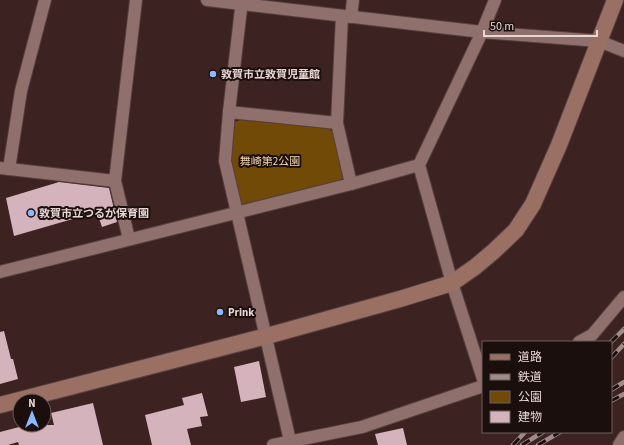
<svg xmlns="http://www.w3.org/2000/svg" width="624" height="445" font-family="'Source Sans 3','Noto Sans JP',sans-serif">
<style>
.green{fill:#704a06}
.building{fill:#d4b3bd}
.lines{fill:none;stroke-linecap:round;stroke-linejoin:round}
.street-casing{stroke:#553f3f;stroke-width:14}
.secondary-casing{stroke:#553f3f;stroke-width:18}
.street{stroke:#8f706d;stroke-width:12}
.secondary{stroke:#997063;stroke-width:16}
.rail-casing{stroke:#a08b89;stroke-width:4.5}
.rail{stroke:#1b0f0e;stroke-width:3;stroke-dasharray:9;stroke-linecap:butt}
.poi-dot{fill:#8eb8fd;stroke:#1b0f0e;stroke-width:1.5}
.labels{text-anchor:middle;stroke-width:4;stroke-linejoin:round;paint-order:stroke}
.poi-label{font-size:11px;font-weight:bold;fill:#e8d6d4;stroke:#1b0f0e;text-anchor:start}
.park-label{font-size:11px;fill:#f5d5ad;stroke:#1b0f0e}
</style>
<rect width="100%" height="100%" fill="#3c2220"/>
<!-- green -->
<polygon class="green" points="240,120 329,128 333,133 344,177 338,182 247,207 241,204 231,162 235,122"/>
<!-- building -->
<g class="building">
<polygon points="59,182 109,188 117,222 102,227 97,212 14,236 6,198"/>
<polygon points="4,331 11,359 13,359 18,379 0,384 0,332"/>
<polygon points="259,361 266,397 241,402 234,367"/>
<polygon points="202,393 208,416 200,417 202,426 187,429 191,445 152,445 145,415 184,405 182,398"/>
<polygon points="93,403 103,445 19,445 18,442 8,445 0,445 0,432 27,425 54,425 51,413"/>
<polygon points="403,428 407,445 378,445 375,434"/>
</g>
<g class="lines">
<!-- street casing -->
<g class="street-casing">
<g id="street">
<polyline points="207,0 482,32 599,41 624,51"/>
<polyline points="242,0 229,112 225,161 291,445"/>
<polyline points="342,16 337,123 351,184"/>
<polyline points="351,17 353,0"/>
<polyline points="229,112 337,123"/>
<polyline points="0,168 115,181"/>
<polyline points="9,169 21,91 45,0"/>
<polyline points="129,239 115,181 136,0"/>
<polyline points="0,272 351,184 419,165"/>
<polyline points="579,342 592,335 624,297"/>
<polyline points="483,379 452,283 419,165 482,32 495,0"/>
<polyline points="273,445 362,427 483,386"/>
<polyline points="619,445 624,437"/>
</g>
</g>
<!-- secondary casing -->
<g class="secondary-casing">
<polyline id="secondary" points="0,405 267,336 400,299 452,283 475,267 494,251 516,230 533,204 559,145 615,0"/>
</g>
<!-- street -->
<use href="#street" class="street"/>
<!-- secondary -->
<use href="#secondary" class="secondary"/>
<!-- rail casing -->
<g class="rail-casing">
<g id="rail">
<polyline points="611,342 624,329"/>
<polyline points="611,358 624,344"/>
<polyline points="611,390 624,382"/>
<polyline points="611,401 624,394"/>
<polyline points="513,445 525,432"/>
<polyline points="522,445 543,432"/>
<polyline points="538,445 560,432"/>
</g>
</g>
<!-- rail -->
<use href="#rail" class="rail"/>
</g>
<!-- markers -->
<g class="poi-dot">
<circle cx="213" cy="74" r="4"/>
<circle cx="31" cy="213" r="4"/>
<circle cx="220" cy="312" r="4"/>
</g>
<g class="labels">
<!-- poi labels -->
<g class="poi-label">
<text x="221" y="78">敦賀市立敦賀児童館</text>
<text x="39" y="217">敦賀市立つるが保育園</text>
<text x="228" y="316">Prink</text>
</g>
<!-- park labels -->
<g class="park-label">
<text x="270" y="165">舞崎第2公園</text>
</g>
</g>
<!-- legend -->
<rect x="482" y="341" width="130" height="92" fill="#1b0f0e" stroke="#6d5f5d"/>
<rect x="490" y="354" width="20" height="6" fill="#997063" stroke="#6d5f5d"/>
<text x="518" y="361" font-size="12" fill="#e8d6d4">道路</text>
<rect x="490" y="374" width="20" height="6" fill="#a08b89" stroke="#6d5f5d"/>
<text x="518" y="381" font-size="12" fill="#e8d6d4">鉄道</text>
<rect x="490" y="391" width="20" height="12" fill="#704a06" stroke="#6d5f5d"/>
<text x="518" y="401" font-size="12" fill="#e8d6d4">公園</text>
<rect x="490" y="411" width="20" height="12" fill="#d4b3bd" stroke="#6d5f5d"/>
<text x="518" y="421" font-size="12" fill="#e8d6d4">建物</text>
<!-- north arrow -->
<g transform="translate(32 413)"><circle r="19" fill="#1b0f0e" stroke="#6d5f5d"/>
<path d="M0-3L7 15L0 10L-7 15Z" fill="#8eb8fd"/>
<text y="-6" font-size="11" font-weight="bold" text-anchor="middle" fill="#e8d6d4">N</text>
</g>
<!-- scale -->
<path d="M484 30v6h113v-6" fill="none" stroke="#e8d6d4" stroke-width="2"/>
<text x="490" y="30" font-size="12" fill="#e8d6d4" stroke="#1b0f0e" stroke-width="3" paint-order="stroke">50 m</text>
</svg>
